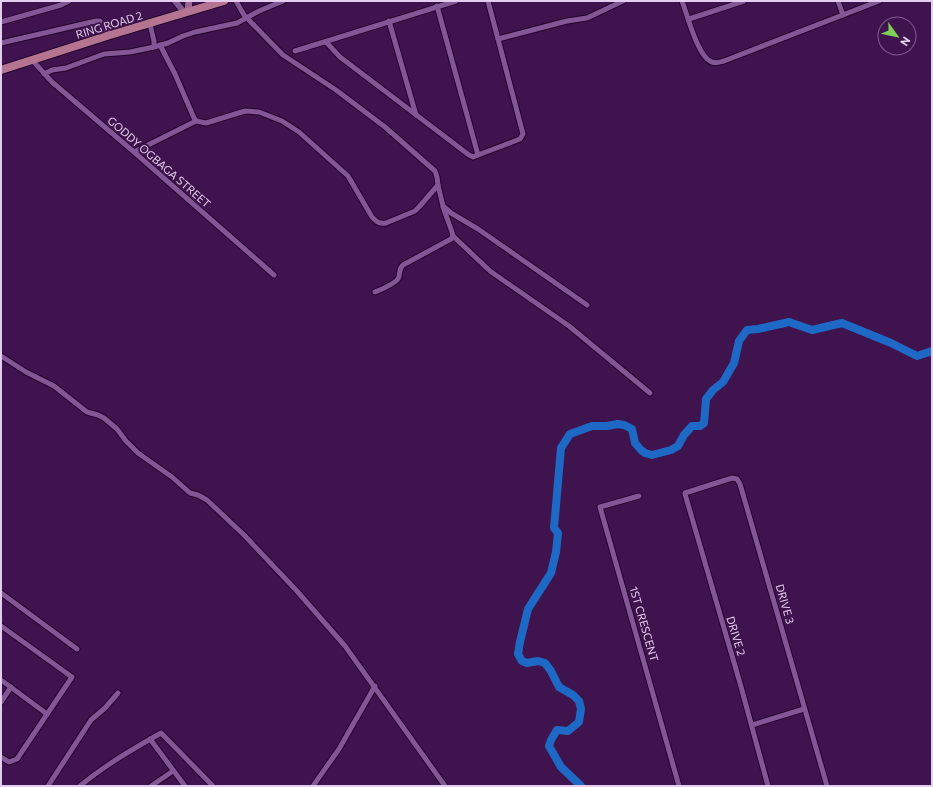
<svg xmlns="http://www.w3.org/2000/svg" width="933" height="787" font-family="Commissioner,sans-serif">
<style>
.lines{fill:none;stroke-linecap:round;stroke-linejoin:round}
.river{stroke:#1d69c5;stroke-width:8}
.minor-casing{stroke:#22022d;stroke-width:7}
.tertiary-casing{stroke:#22022d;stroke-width:8}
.secondary-casing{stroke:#22022d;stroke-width:9}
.primary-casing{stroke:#22022d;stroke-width:10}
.minor{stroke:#835695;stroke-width:5}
.tertiary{stroke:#835695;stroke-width:6}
.secondary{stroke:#9c6693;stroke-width:7}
.primary{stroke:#b57591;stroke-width:8}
.labels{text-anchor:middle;stroke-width:4;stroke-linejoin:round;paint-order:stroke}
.street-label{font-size:11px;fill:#e5cdef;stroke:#3f144e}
</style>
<rect width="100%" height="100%" fill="#3f144e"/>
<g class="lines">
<!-- river -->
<polyline class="river" points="581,786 561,767 549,746 551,740 557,730 568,731 579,722 581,709 579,701 573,695 559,687 551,671 545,663 538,661 527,663 522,661 518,654 520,642 528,609 551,573 556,552 558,533 554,528 561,448 570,434 592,426 607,426 618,424 624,425 632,429 635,443 641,450 645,453 652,455 671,450 678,446 684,435 692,426 700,426 704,423 706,399 713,390 723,382 734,363 739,341 747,330 758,329 789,322 812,330 842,323 891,343 917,356 932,351"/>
<!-- minor casing -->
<g class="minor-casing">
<g id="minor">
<polyline points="236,1 244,15 283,55 336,90 385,127 435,171 437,177 438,185 443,206 451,213 478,229 587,305"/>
<path d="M682,1c5,13 16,57 30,61 4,2 8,0 12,-1l155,-60"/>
<polyline points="838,1 843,15"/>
<polyline points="437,6 478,155"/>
<polyline points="689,19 744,1"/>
<polyline points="389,21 416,115"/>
<polyline points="1,22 61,5 69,1"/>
<polyline points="150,24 154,41 154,47 168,43 183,36 195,32 237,23 259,11 283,1"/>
<polyline points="498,39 567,21 587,18 623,1"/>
<polyline points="326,42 340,57 469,155 473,157 478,155 520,139 523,134 488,1"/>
<polyline points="1,43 96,21 100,21 110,35"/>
<path d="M160,45l15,29 19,44 2,3 10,2 39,-12 14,1 23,9 17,11 49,44 24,41c5,5 7,7 14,6l29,-12 4,-4 19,-22"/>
<polyline points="295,51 456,1"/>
<polyline points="33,61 52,82 134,152 274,275"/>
<polyline points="44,74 52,70 66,68 104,54 130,52 154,47"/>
<polyline points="134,152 196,121"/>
<polyline points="453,236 490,271 569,326 650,393"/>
<path d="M375,292c7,-3 18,-7 23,-13 3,-5 0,-10 5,-14l48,-26 2,-3 -1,-4 -9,-25"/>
<polyline points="1,356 26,372 54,386 87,412 98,415 104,418 117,429 126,441 138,453 172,477 190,493 198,495 207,500 244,535 296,590 345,646 445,786"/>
<polyline points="639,496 600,507 679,786"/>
<polyline points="1,593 77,649"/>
<polyline points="1,626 72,677 17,759 9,762 1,757"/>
<polyline points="1,680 47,714"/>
<polyline points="1,702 11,687"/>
<polyline points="752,725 804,709"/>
<polyline points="150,739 185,786"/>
<polyline points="48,786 91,720 105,708 118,693"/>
<path d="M80,786c25,-21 53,-37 81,-53l52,53"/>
<polyline points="151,786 173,771"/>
<polyline points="313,786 339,749 375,686"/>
<polyline points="768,786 740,683 685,494 685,493 732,478 737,479 740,484 827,786"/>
</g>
</g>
<!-- tertiary casing -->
<g class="tertiary-casing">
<polyline id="tertiary" points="175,1 184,12"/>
</g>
<!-- secondary casing -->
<g class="secondary-casing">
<polyline id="secondary" points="188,11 189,1"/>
</g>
<!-- primary casing -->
<g class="primary-casing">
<polyline id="primary" points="1,70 110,35 224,1"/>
</g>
<!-- minor -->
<use href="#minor" class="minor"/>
<!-- tertiary -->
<use href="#tertiary" class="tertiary"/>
<!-- secondary -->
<use href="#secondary" class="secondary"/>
<!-- primary -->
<use href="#primary" class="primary"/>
</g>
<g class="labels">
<!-- street labels -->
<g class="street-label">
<text transform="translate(109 25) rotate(-17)" y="4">RING ROAD 2</text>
<text transform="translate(159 162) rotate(41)" y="4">GODDY OGBAGA STREET</text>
<text transform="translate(785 604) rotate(74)" y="4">DRIVE 3</text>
<text transform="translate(644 624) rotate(74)" y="4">1ST CRESCENT</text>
<text transform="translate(736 636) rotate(73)" y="4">DRIVE 2</text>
</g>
</g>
<!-- border -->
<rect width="933" height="787" fill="none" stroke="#e5cdef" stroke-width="4"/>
<!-- north arrow -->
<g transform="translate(897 36) rotate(123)"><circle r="19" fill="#3f144e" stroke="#815e8e"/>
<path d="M0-3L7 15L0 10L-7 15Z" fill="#7fd052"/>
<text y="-6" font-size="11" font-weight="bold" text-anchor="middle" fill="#e5cdef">N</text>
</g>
</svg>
